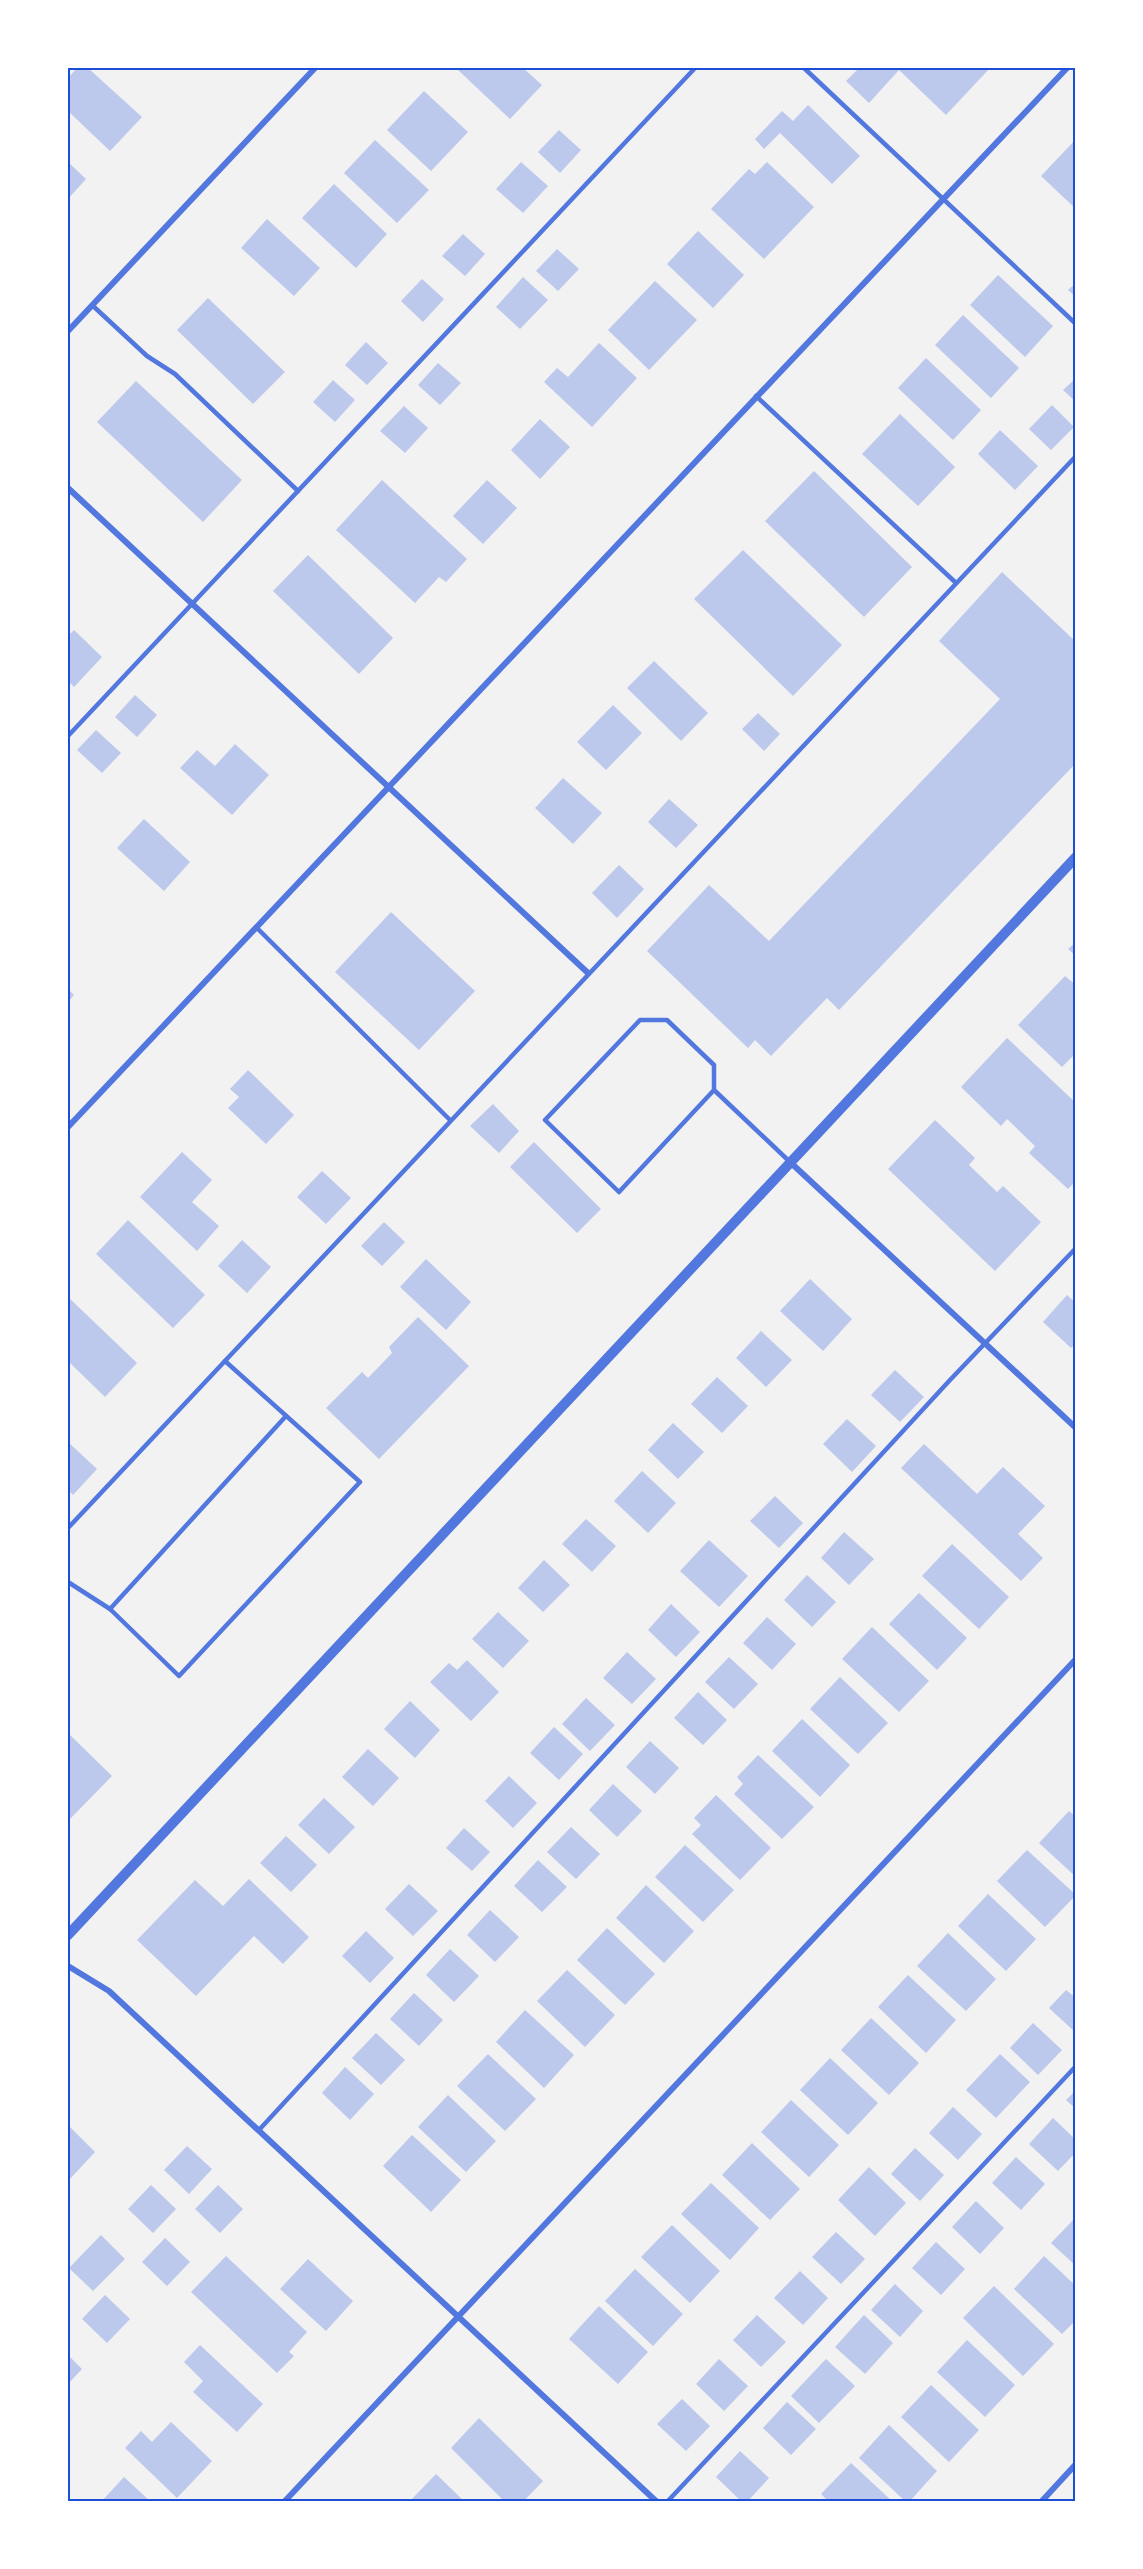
<svg xmlns="http://www.w3.org/2000/svg" width="1143" height="2569" font-family="Poppins,sans-serif">
<style>
.building{fill:#bdc9ec}
.lines{fill:none;stroke-linecap:round;stroke-linejoin:round}
.service{stroke:#5277de;stroke-width:4.5}
.minor{stroke:#5277de;stroke-width:6}
.tertiary{stroke:#5277de;stroke-width:10}
.neatline{fill:none;stroke:#1d4ed8;stroke-width:2}
</style>
<rect width="100%" height="100%" fill="#f2f2f2"/>
<!-- building -->
<g class="building">
<polygon points="77,68 88,68 142,117 110,151 68,111 68,78"/>
<polygon points="458,68 523,68 542,85 510,119 457,69"/>
<polygon points="859,68 990,68 946,115 899,70 869,103 846,81"/>
<polygon points="424,91 468,132 431,171 387,130"/>
<polygon points="808,105 860,156 832,184 780,133 764,149 755,139 782,111 793,121"/>
<polygon points="559,130 581,150 560,173 538,152"/>
<polygon points="1076,139 1076,209 1041,176"/>
<polygon points="375,140 429,190 397,223 344,173"/>
<polygon points="68,162 86,179 68,199"/>
<polygon points="521,162 548,186 523,213 496,189"/>
<polygon points="767,162 814,207 764,259 711,209 749,169 755,174"/>
<polygon points="334,184 387,234 356,268 302,218"/>
<polygon points="267,219 320,268 294,296 241,248"/>
<polygon points="698,231 744,275 713,308 667,264"/>
<polygon points="463,234 485,254 465,276 442,256"/>
<polygon points="557,249 579,269 558,291 536,271"/>
<polygon points="998,275 1053,326 1025,357 970,305"/>
<polygon points="523,277 548,300 520,329 496,307"/>
<polygon points="422,279 444,299 423,322 401,301"/>
<polygon points="655,281 697,320 649,370 608,330"/>
<polygon points="1076,283 1076,297 1068,290"/>
<polygon points="208,298 285,372 253,404 177,330"/>
<polygon points="963,315 1019,368 991,398 935,345"/>
<polygon points="366,342 388,363 367,385 345,365"/>
<polygon points="599,343 637,378 592,427 544,382 557,368 568,377"/>
<polygon points="926,358 981,410 953,440 898,388"/>
<polygon points="438,363 461,383 440,405 418,385"/>
<polygon points="1076,378 1076,402 1063,390"/>
<polygon points="333,380 355,400 335,422 313,402"/>
<polygon points="136,381 242,480 203,522 97,422"/>
<polygon points="1052,405 1074,427 1051,450 1029,429"/>
<polygon points="404,406 428,428 405,453 380,431"/>
<polygon points="900,414 955,467 918,506 862,454"/>
<polygon points="540,419 570,447 540,479 511,450"/>
<polygon points="1000,430 1038,466 1015,490 978,454"/>
<polygon points="814,471 912,567 864,617 765,521"/>
<polygon points="382,480 467,559 446,582 439,577 415,603 336,530"/>
<polygon points="487,480 517,508 483,544 453,516"/>
<polygon points="743,550 842,645 793,696 694,599"/>
<polygon points="308,555 393,638 359,674 273,591"/>
<polygon points="1002,572 1076,642 1076,763 839,1010 827,998 771,1056 755,1040 748,1048 647,951 709,885 769,941 1000,699 939,641"/>
<polygon points="74,630 102,657 74,687 68,681 68,636"/>
<polygon points="654,661 708,713 681,741 627,688"/>
<polygon points="135,695 157,715 137,737 115,717"/>
<polygon points="613,705 642,733 606,770 577,742"/>
<polygon points="758,713 780,734 764,751 742,729"/>
<polygon points="96,730 121,753 102,773 77,750"/>
<polygon points="235,744 269,775 232,815 180,768 197,750 215,766"/>
<polygon points="563,778 602,813 573,844 535,808"/>
<polygon points="669,799 698,825 676,848 648,822"/>
<polygon points="144,819 190,862 164,891 117,848"/>
<polygon points="619,865 644,889 617,918 592,893"/>
<polygon points="391,912 475,991 419,1050 335,972"/>
<polygon points="1076,942 1076,956 1068,949"/>
<polygon points="1065,976 1076,985 1076,1053 1062,1067 1018,1025"/>
<polygon points="68,989 74,995 68,1002"/>
<polygon points="1007,1038 1076,1103 1076,1181 1068,1189 1029,1153 1035,1146 1007,1119 1001,1126 961,1087"/>
<polygon points="248,1070 294,1115 266,1144 228,1108 239,1097 230,1089"/>
<polygon points="493,1104 519,1131 499,1153 470,1126"/>
<polygon points="935,1120 975,1158 969,1165 997,1192 1003,1186 1041,1222 995,1271 888,1169"/>
<polygon points="534,1142 601,1209 577,1233 510,1167"/>
<polygon points="182,1152 212,1180 192,1202 219,1226 197,1251 140,1197"/>
<polygon points="322,1171 351,1198 326,1224 297,1197"/>
<polygon points="128,1220 205,1295 173,1328 96,1254"/>
<polygon points="384,1222 405,1242 382,1266 361,1246"/>
<polygon points="242,1240 271,1267 247,1293 218,1266"/>
<polygon points="426,1259 471,1302 446,1330 400,1287"/>
<polygon points="810,1279 852,1319 823,1351 780,1311"/>
<polygon points="1067,1295 1076,1303 1076,1343 1071,1348 1043,1322"/>
<polygon points="68,1297 137,1363 105,1397 68,1361"/>
<polygon points="418,1317 469,1366 379,1459 326,1408 362,1372 368,1378 392,1353 389,1347"/>
<polygon points="761,1331 792,1360 766,1387 736,1358"/>
<polygon points="895,1370 924,1397 900,1422 871,1395"/>
<polygon points="717,1377 748,1406 722,1433 691,1404"/>
<polygon points="847,1419 876,1446 852,1472 823,1444"/>
<polygon points="673,1423 704,1452 678,1479 648,1450"/>
<polygon points="68,1442 97,1469 73,1495 68,1490"/>
<polygon points="924,1444 977,1494 1003,1467 1045,1506 1018,1534 1043,1558 1021,1581 901,1468"/>
<polygon points="642,1471 676,1503 648,1533 614,1501"/>
<polygon points="775,1496 803,1523 779,1548 750,1521"/>
<polygon points="586,1519 616,1546 592,1572 562,1544"/>
<polygon points="844,1532 874,1559 849,1585 821,1558"/>
<polygon points="709,1540 748,1576 719,1607 680,1571"/>
<polygon points="952,1544 1009,1597 979,1629 922,1576"/>
<polygon points="544,1560 570,1585 543,1612 518,1588"/>
<polygon points="807,1575 836,1602 812,1627 784,1600"/>
<polygon points="919,1593 967,1638 937,1670 889,1624"/>
<polygon points="671,1604 700,1632 676,1657 648,1630"/>
<polygon points="498,1612 529,1641 503,1668 472,1639"/>
<polygon points="767,1617 796,1644 772,1670 743,1643"/>
<polygon points="872,1627 929,1681 899,1712 842,1659"/>
<polygon points="627,1652 656,1679 632,1704 603,1678"/>
<polygon points="729,1657 758,1684 734,1709 705,1682"/>
<polygon points="467,1660 499,1692 471,1721 430,1682 449,1663 457,1670"/>
<polygon points="840,1677 888,1723 858,1754 810,1709"/>
<polygon points="698,1692 727,1720 703,1745 674,1718"/>
<polygon points="586,1698 615,1725 590,1751 562,1724"/>
<polygon points="410,1701 440,1730 415,1758 384,1729"/>
<polygon points="802,1719 850,1765 820,1797 772,1751"/>
<polygon points="554,1727 583,1754 559,1780 530,1753"/>
<polygon points="68,1733 112,1776 68,1821"/>
<polygon points="650,1741 679,1768 655,1794 626,1767"/>
<polygon points="368,1749 399,1778 373,1806 342,1777"/>
<polygon points="758,1755 814,1807 782,1839 734,1794 743,1784 737,1777"/>
<polygon points="509,1776 537,1803 513,1828 485,1801"/>
<polygon points="613,1784 642,1811 617,1837 589,1810"/>
<polygon points="716,1795 771,1848 740,1880 692,1834 701,1825 694,1818"/>
<polygon points="324,1798 355,1827 329,1854 298,1825"/>
<polygon points="1069,1811 1076,1817 1076,1877 1039,1843"/>
<polygon points="571,1827 600,1854 576,1879 547,1852"/>
<polygon points="464,1828 490,1852 472,1871 446,1848"/>
<polygon points="286,1836 317,1865 291,1892 260,1863"/>
<polygon points="685,1845 734,1890 703,1922 655,1877"/>
<polygon points="1027,1850 1076,1895 1045,1927 997,1881"/>
<polygon points="538,1860 567,1887 542,1912 514,1886"/>
<polygon points="249,1879 309,1937 283,1964 254,1936 196,1996 137,1940 195,1880 223,1906"/>
<polygon points="409,1884 438,1911 413,1936 385,1909"/>
<polygon points="646,1885 694,1931 664,1963 616,1918"/>
<polygon points="988,1894 1036,1939 1006,1971 958,1926"/>
<polygon points="490,1910 519,1937 495,1962 467,1935"/>
<polygon points="607,1928 655,1974 625,2005 577,1960"/>
<polygon points="366,1931 394,1958 370,1983 342,1956"/>
<polygon points="948,1933 996,1979 966,2011 917,1966"/>
<polygon points="450,1949 479,1976 454,2002 426,1975"/>
<polygon points="567,1970 615,2015 585,2047 537,2001"/>
<polygon points="908,1975 956,2020 926,2053 878,2007"/>
<polygon points="1066,1990 1076,1998 1076,2033 1049,2008"/>
<polygon points="414,1993 443,2020 419,2046 390,2019"/>
<polygon points="525,2010 574,2055 544,2088 496,2042"/>
<polygon points="871,2018 919,2063 889,2095 841,2050"/>
<polygon points="1033,2023 1062,2050 1038,2075 1010,2048"/>
<polygon points="376,2033 405,2060 381,2085 352,2058"/>
<polygon points="488,2054 536,2099 505,2131 457,2086"/>
<polygon points="1000,2054 1030,2082 996,2118 966,2090"/>
<polygon points="830,2058 878,2103 848,2135 800,2090"/>
<polygon points="345,2067 374,2094 350,2120 322,2093"/>
<polygon points="1076,2090 1076,2109 1066,2100"/>
<polygon points="448,2095 496,2141 466,2172 418,2127"/>
<polygon points="791,2100 839,2145 809,2177 761,2132"/>
<polygon points="953,2107 982,2134 958,2160 929,2133"/>
<polygon points="1053,2118 1076,2140 1076,2152 1058,2171 1029,2144"/>
<polygon points="68,2125 95,2152 68,2181"/>
<polygon points="412,2135 461,2180 431,2212 383,2166"/>
<polygon points="752,2143 800,2189 770,2220 722,2175"/>
<polygon points="187,2146 212,2169 189,2194 164,2170"/>
<polygon points="915,2148 944,2175 920,2201 891,2174"/>
<polygon points="1016,2157 1045,2184 1021,2210 992,2183"/>
<polygon points="869,2167 906,2203 875,2236 838,2200"/>
<polygon points="711,2183 759,2228 730,2260 681,2214"/>
<polygon points="151,2185 176,2209 153,2233 128,2209"/>
<polygon points="218,2185 243,2209 220,2233 195,2209"/>
<polygon points="976,2201 1004,2228 980,2254 952,2227"/>
<polygon points="1076,2217 1076,2266 1051,2243"/>
<polygon points="672,2225 720,2271 690,2303 641,2257"/>
<polygon points="836,2232 865,2259 841,2284 812,2257"/>
<polygon points="101,2235 125,2259 93,2291 69,2268"/>
<polygon points="165,2238 190,2262 167,2286 142,2262"/>
<polygon points="936,2242 965,2269 941,2295 912,2268"/>
<polygon points="226,2256 307,2332 289,2352 294,2356 277,2373 191,2292"/>
<polygon points="1044,2256 1076,2286 1076,2320 1062,2334 1014,2289"/>
<polygon points="308,2259 353,2301 326,2331 280,2289"/>
<polygon points="635,2269 683,2314 653,2346 605,2301"/>
<polygon points="800,2271 828,2298 803,2325 774,2298"/>
<polygon points="895,2284 923,2311 900,2337 871,2310"/>
<polygon points="994,2286 1054,2344 1023,2376 963,2318"/>
<polygon points="105,2295 130,2319 107,2343 82,2319"/>
<polygon points="599,2306 648,2352 618,2384 569,2339"/>
<polygon points="757,2315 786,2342 761,2367 733,2340"/>
<polygon points="864,2315 893,2343 865,2374 835,2347"/>
<polygon points="967,2340 1015,2385 985,2417 937,2372"/>
<polygon points="200,2345 263,2404 237,2432 193,2392 203,2381 184,2362"/>
<polygon points="68,2355 82,2369 68,2384"/>
<polygon points="719,2359 748,2386 724,2411 696,2384"/>
<polygon points="826,2359 855,2386 819,2423 791,2396"/>
<polygon points="931,2385 979,2430 949,2462 901,2417"/>
<polygon points="682,2399 710,2426 686,2451 657,2424"/>
<polygon points="787,2402 816,2429 791,2455 763,2428"/>
<polygon points="479,2418 543,2481 523,2502 505,2502 451,2448"/>
<polygon points="171,2422 212,2461 177,2498 125,2448 141,2431 152,2442"/>
<polygon points="889,2425 937,2471 909,2502 906,2502 859,2458"/>
<polygon points="740,2451 769,2478 747,2502 742,2502 716,2477"/>
<polygon points="851,2463 893,2502 829,2502 821,2494"/>
<polygon points="436,2474 465,2502 409,2502"/>
<polygon points="124,2477 151,2502 101,2502"/>
</g>
<g class="lines">
<!-- service -->
<g class="service">
<polyline points="804,68 1076,324"/>
<polyline points="92,305 147,356 175,374 298,491"/>
<polyline points="756,396 955,582"/>
<polyline points="68,736 695,68"/>
<polyline points="256,927 450,1120"/>
<polyline points="714,1090 619,1192 545,1120 640,1020 667,1020 714,1065 714,1090 790,1162"/>
<polyline points="68,1528 1076,456"/>
<polyline points="68,1582 110,1609 179,1676 360,1482 225,1361"/>
<polyline points="110,1609 286,1416"/>
<polyline points="259,2130 950,1380 1076,1248"/>
<polyline points="667,2502 1076,2066"/>
</g>
<!-- minor -->
<g class="minor">
<polyline points="68,331 315,68"/>
<polyline points="68,488 588,973"/>
<polyline points="68,1127 1067,68"/>
<polyline points="790,1162 1076,1428"/>
<polyline points="68,1966 109,1991 657,2502"/>
<polyline points="284,2502 1076,1659"/>
<polyline points="1041,2502 1076,2464"/>
</g>
<!-- tertiary -->
<polyline class="tertiary" points="68,1935 1076,857"/>
</g>
<!-- border -->
<rect width="1143" height="2569" fill="none" stroke="#ffffff" stroke-width="138"/>
<rect x="69" y="69" width="1005" height="2431" class="neatline"/>
</svg>
